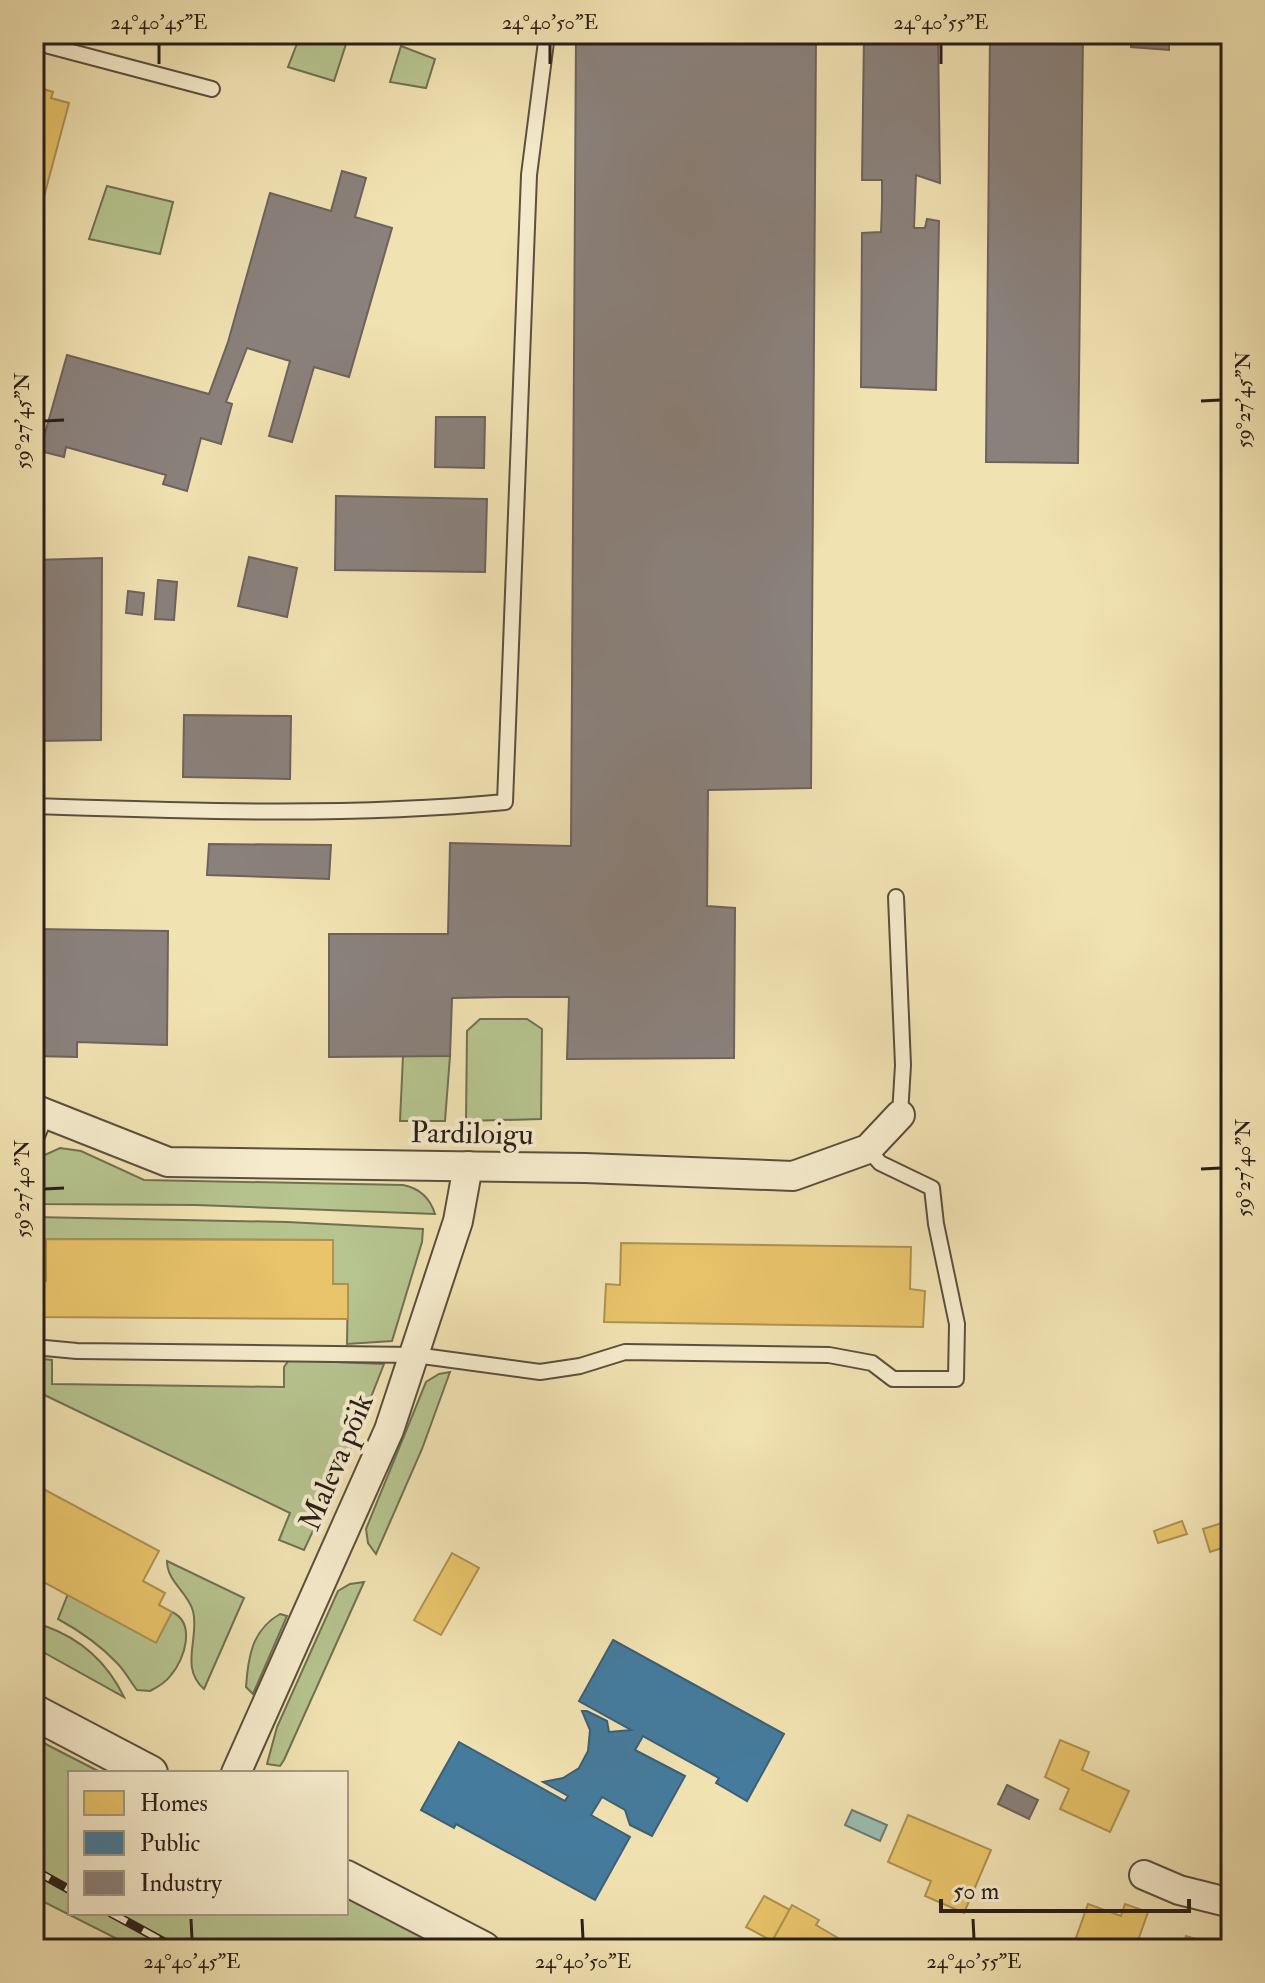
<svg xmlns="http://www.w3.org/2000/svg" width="1265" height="1983" font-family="'IM FELL Double Pica',serif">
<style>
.green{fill:#b6c48f;stroke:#707154;stroke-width:2}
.water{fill:#9bbdb0;stroke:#6d7d74;stroke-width:2}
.homes{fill:#e9c46a;stroke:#af9252;stroke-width:2}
.public{fill:#457b9d;stroke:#3d5f75;stroke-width:2}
.industry{fill:#8a817c;stroke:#6d635e;stroke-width:2}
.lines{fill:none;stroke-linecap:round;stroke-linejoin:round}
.service-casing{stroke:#5b4f3f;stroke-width:18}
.minor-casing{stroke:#5b4f3f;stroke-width:32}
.tertiary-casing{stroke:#5b4f3f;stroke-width:38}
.service{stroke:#f6eccd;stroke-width:14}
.minor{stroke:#f6eccd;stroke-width:28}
.tertiary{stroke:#f6eccd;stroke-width:34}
.rail-casing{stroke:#291e19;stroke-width:9}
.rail{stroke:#f6eccd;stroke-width:6;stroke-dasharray:18;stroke-linecap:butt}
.ticks{fill:none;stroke:#291e19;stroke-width:3}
.labels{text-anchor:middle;stroke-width:8;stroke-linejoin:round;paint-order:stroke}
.street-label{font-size:30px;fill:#291e19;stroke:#f6eccd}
.neatline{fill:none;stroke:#291e19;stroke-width:3}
.ticks-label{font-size:20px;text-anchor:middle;fill:#291e19}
</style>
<rect width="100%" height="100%" fill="#f1e2b2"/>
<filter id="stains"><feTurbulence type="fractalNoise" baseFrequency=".0025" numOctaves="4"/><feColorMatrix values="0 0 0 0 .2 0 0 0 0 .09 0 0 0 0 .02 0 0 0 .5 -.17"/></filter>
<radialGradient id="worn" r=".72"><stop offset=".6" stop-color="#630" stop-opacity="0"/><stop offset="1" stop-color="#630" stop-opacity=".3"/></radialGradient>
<!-- green -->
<g class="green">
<polygon points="298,41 347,41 334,81 288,67"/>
<polygon points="401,46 435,59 426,88 390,82"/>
<polygon points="107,186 173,202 160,254 89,239"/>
<polygon points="480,1019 527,1019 542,1029 541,1119 466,1121 467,1031"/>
<polygon points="403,1056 450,1056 445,1121 400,1121"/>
<path d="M60,1148l21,3 63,29 259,5c16,3 27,13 32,29l-239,-9 -162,-1v-35l4,-11z"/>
<polygon points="34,1217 287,1222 423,1229 422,1242 392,1341 347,1344 348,1285 333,1284 333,1240 46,1239 46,1281 34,1281"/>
<polygon points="34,1358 52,1360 52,1384 284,1387 284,1367 289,1360 384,1364 347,1458 304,1550 279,1540 290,1513 34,1390"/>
<polygon points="450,1372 422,1449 376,1554 368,1543 366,1529 426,1382 439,1374"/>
<path d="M167,1561l77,37 -40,91c-25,-22 -4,-51 -11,-78 -5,-19 -26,-29 -26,-50z"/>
<polygon points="364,1582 284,1760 280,1766 267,1764 277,1727 338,1591 350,1584"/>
<path d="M68,1594l88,48 16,-30c24,11 13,47 -1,63 -5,7 -13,12 -21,16l-13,-1c-7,-9 -12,-19 -20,-27 -17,-18 -37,-32 -59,-44z"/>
<path d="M280,1614l7,2 -34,78 -7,-7c2,-30 6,-57 34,-73z"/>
<path d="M45,1626c37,13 62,36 79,71l-90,-50v-7l3,1z"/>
<polygon points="34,1738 102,1773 70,1773 70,1913 346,1913 346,1897 445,1949 137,1949 34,1897"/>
</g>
<!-- water -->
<polygon class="water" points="852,1810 887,1825 880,1841 845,1825"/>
<!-- homes -->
<g class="homes">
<polygon points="431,34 466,34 464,43"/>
<polygon points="34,86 53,92 51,98 69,103 34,234"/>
<polygon points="46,1239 333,1240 333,1284 348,1284 348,1319 34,1317 34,1281 46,1281"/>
<polygon points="621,1243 911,1247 910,1289 925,1291 923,1327 604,1322 606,1284 620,1285"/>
<polygon points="34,1484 159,1551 143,1581 165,1593 159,1605 172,1612 156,1643 34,1577"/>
<polygon points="1231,1520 1231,1545 1210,1552 1203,1529"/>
<polygon points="1182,1521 1187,1534 1158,1543 1154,1531"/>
<polygon points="452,1553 479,1568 441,1635 414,1620"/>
<polygon points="1060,1740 1089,1752 1082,1770 1129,1791 1110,1832 1060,1809 1069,1789 1045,1777"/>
<polygon points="908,1815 991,1850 964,1913 925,1896 931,1881 888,1862"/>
<polygon points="764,1896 790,1910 772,1941 746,1927"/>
<polygon points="1088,1904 1121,1916 1125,1904 1148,1912 1135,1949 1072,1949"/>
<polygon points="792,1905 819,1920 816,1925 838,1938 831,1949 768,1949"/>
<polygon points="1186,1936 1226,1949 1182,1949"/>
</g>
<!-- public -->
<polygon class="public" points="613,1640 784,1734 747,1801 716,1783 719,1778 643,1736 635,1750 685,1776 652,1836 630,1825 625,1810 602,1797 591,1815 630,1837 595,1900 456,1824 454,1828 421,1810 459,1742 565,1801 568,1796 543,1782 563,1778 579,1768 588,1751 590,1730 582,1711 587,1711 607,1721 609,1732 631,1730 579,1701"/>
<!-- industry -->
<g class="industry">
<polygon points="576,34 816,34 811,788 708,790 707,906 735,908 734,1058 567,1059 569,997 508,997 452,998 450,1056 329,1057 329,934 448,934 450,843 571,846"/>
<polygon points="864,34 938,34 940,183 916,175 914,228 925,228 927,219 939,221 936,390 861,387 862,233 881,232 882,205 882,180 862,180"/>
<polygon points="990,34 1083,34 1078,463 986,462"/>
<polygon points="1131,34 1169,34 1169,50 1131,47"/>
<polygon points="342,171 366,178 355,217 392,228 349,377 314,367 292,442 269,436 290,361 247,348 226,402 232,404 221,444 201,438 187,491 163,484 166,475 66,447 64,457 40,451 67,355 209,394 228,342 270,193 331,211"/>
<polygon points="436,417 485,417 484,468 435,467"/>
<polygon points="336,496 487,499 485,572 335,570"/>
<polygon points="249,557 297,568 287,617 238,606"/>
<polygon points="102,558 101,740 34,741 34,560"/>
<polygon points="158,580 177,582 174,620 155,619"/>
<polygon points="128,591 144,593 142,615 126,613"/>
<polygon points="184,715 291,716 290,779 183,777"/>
<polygon points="209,844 331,845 329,879 207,875"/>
<polygon points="34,929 168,931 167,1045 77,1042 77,1057 34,1056"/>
<polygon points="1007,1785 1038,1800 1029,1819 998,1804"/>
</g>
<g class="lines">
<!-- service casing -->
<g class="service-casing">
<g id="service">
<polyline points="34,42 212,89"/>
<path d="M34,806c157,5 314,11 471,-4l24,-627 18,-141"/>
<polyline points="896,897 903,1065 900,1115"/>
<polyline points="34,1143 46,1115"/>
<polyline points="34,1347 77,1351 415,1355 540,1372 580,1366 625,1352 829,1355 872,1363 893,1379 956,1379 957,1324 936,1224 932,1188 880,1163 868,1149"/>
</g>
</g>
<!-- minor casing -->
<g class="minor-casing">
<g id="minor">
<polyline points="34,1109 168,1162 585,1168 793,1176 868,1149 900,1115"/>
<polyline points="236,1773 389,1430 458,1221 468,1166"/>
<polyline points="1144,1875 1179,1890 1231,1903"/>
</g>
</g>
<!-- tertiary casing -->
<g class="tertiary-casing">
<g id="tertiary">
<polyline points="34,1712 150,1773"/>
<polyline points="346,1878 483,1949"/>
</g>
</g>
<!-- service -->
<use href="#service" class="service"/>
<!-- minor -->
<use href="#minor" class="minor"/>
<!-- tertiary -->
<use href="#tertiary" class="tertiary"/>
<!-- rail casing -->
<g class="rail-casing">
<g id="rail">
<polyline points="34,1870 70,1890"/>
<polyline points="111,1913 177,1949"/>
</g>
</g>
<!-- rail -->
<use href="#rail" class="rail"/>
</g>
<!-- ticks -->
<path class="ticks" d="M159,44v20M550,44v20M941,44v20M1201,401l20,-1M44,421l20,-1M1201,1169l20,-1M44,1189l20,-1M191,1919l1,20M582,1919l1,20M973,1919l1,20"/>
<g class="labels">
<!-- street labels -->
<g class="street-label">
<text transform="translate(472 1133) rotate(1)" y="10">Pardiloigu</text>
<text transform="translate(336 1462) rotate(-67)" y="10">Maleva põik</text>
</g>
</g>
<!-- margin -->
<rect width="1265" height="1983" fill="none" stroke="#f1e2b2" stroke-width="88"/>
<!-- legend -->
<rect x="68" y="1771" width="280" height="144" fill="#f6eccd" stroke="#a49a85" stroke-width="2"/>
<rect x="84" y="1791" width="40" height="24" fill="#e9c46a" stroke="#a49a85" stroke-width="2"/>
<text x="140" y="1811" font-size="24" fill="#291e19">Homes</text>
<rect x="84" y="1831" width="40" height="24" fill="#457b9d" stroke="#a49a85" stroke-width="2"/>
<text x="140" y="1851" font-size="24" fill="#291e19">Public</text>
<rect x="84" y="1871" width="40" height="24" fill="#8a817c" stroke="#a49a85" stroke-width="2"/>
<text x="140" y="1891" font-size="24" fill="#291e19">Industry</text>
<!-- scale -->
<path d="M941 1899v12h248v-12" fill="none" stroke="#291e19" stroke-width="4"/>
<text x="953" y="1899" font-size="24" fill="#291e19" stroke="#f6eccd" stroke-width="6" paint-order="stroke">50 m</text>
<rect x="44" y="44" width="1177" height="1895" class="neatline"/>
<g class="ticks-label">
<text x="159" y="29">24°40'45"E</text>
<text x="550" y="29">24°40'50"E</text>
<text x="941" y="29">24°40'55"E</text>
<text transform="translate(1243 400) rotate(-90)" y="7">59°27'45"N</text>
<text transform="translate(22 421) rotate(-90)" y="7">59°27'45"N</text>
<text transform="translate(1243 1168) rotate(-90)" y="7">59°27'40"N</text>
<text transform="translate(22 1189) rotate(-90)" y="7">59°27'40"N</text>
<text x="192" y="1968">24°40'45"E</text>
<text x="583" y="1968">24°40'50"E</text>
<text x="974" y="1968">24°40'55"E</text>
</g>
<rect width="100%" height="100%" filter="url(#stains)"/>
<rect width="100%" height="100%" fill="url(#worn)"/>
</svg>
